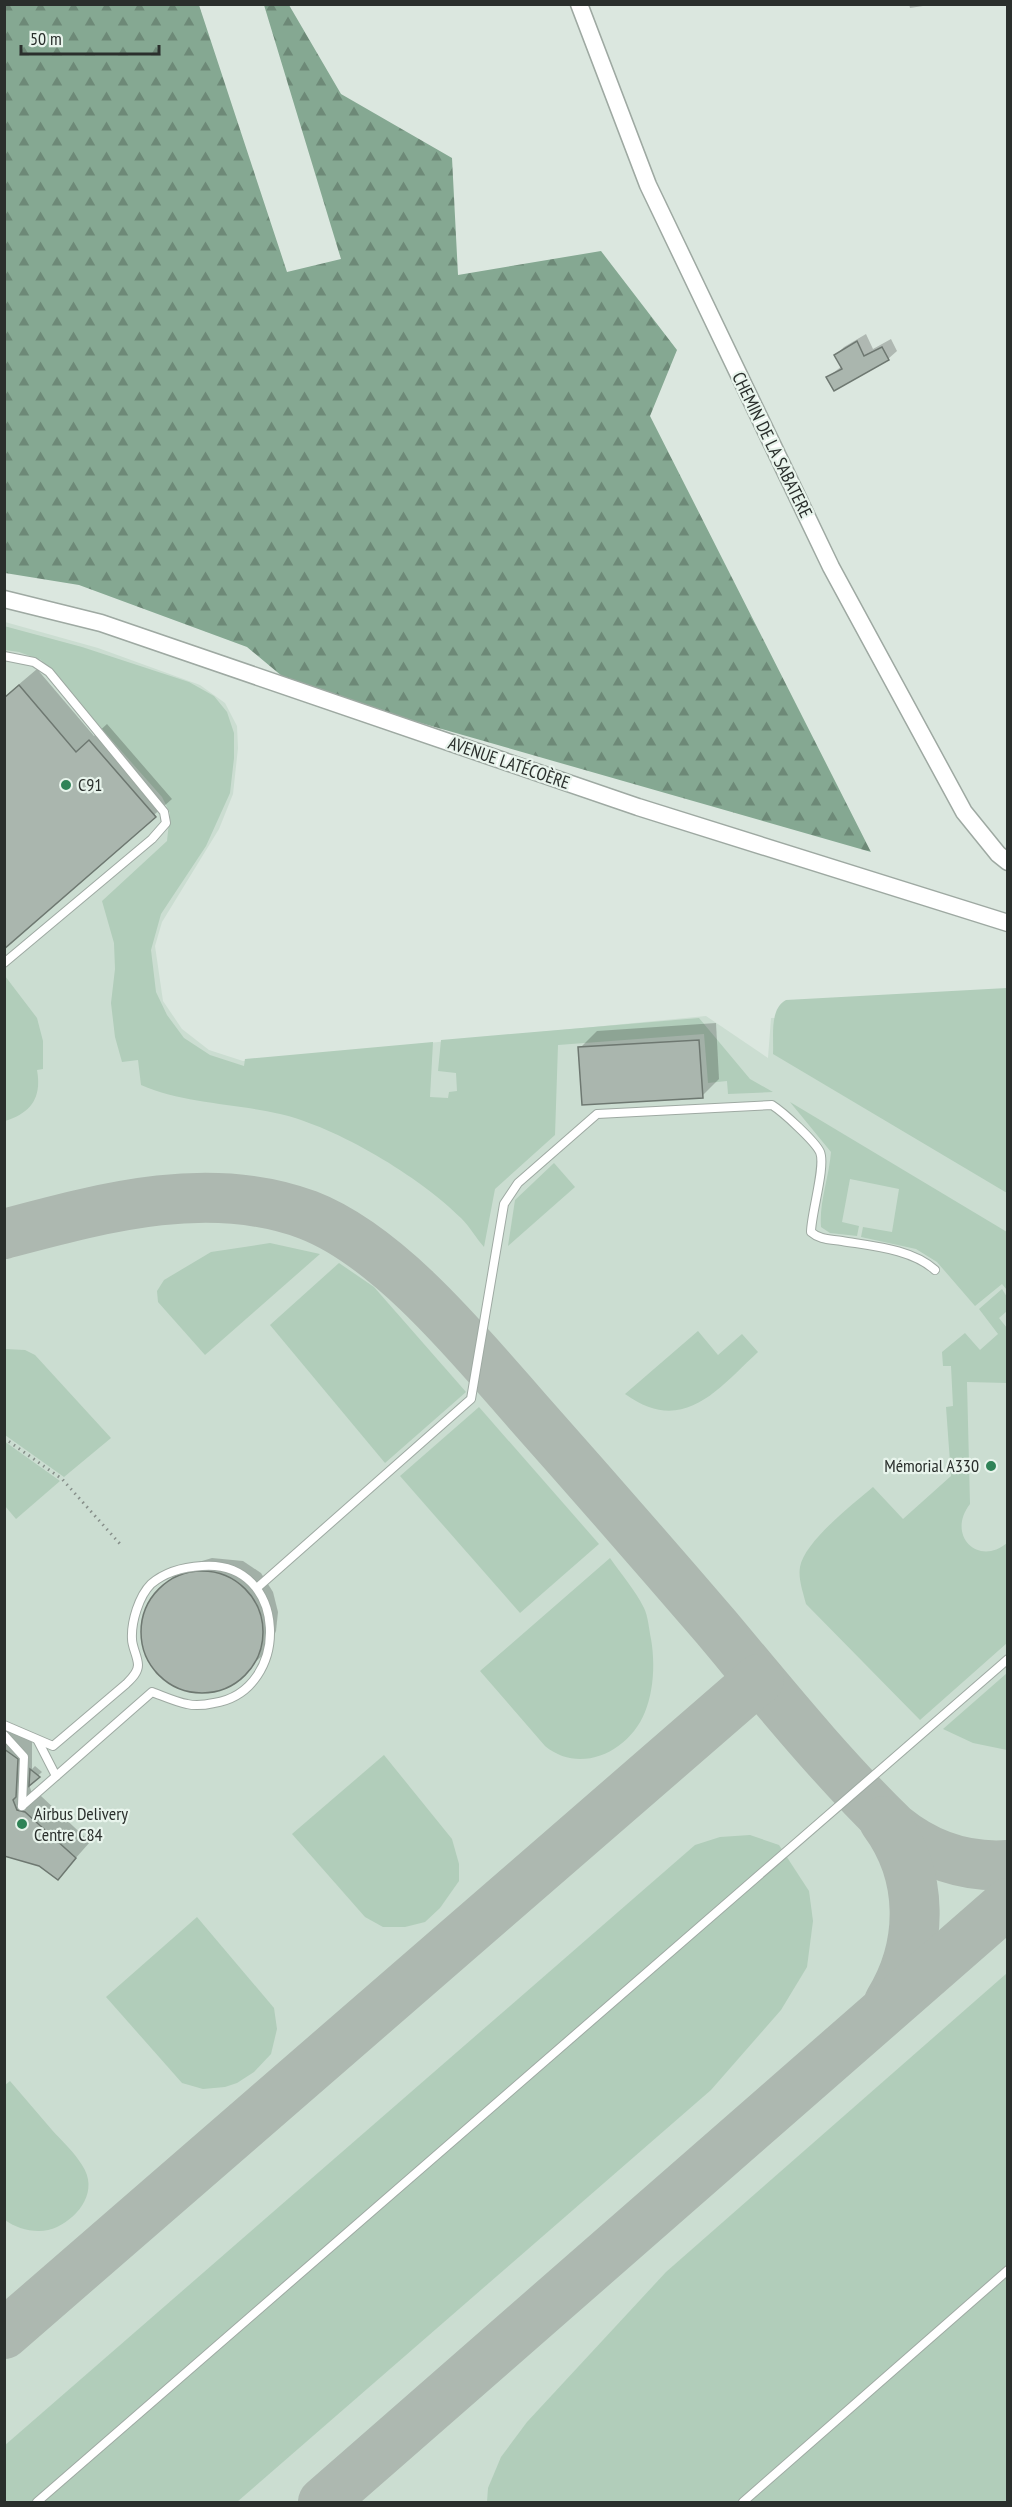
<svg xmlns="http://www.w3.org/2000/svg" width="1012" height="2507" font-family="'PT Sans Narrow',sans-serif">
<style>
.built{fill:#cbddd1}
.green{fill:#b1cdba}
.forest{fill:url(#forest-firs)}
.shadow{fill:#0003}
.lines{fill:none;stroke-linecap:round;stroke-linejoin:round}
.taxiway{stroke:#adb8b0;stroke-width:50}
.building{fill:#aab6ae;stroke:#6e7871;stroke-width:1.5}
.lane-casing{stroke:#9ea9a2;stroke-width:10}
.street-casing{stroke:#9ea9a2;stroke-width:19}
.path{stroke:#868e89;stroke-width:3;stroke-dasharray:1.5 4.5;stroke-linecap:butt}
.lane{stroke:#fff;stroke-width:8}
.street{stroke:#fff;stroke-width:16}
.poi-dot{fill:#2f8357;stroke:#e8f4ec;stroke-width:2}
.labels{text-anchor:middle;stroke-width:4.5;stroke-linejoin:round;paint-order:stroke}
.street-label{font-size:18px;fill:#2a2f2c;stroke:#e8f4ec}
.poi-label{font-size:18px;fill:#2a2f2c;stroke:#e8f4ec;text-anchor:start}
</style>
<defs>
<pattern id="forest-firs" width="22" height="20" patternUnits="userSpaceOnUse" patternTransform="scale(1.5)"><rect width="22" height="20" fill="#85a892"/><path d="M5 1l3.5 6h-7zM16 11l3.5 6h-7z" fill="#6d8977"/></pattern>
</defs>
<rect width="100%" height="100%" fill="#dbe7df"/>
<!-- built -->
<polygon class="built" points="5,622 98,648 200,685 225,703 237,726 238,748 233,794 219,829 162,922 155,946 163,1001 182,1029 209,1050 243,1061 706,1016 768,1058 771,1018 1008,1012 1007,2502 5,2502"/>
<!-- green -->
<g class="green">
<path d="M4,626l78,21 107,35 25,14 13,16 7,21v25l-4,35 -24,53 -45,68 -10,36 5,42 11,23 17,23 26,17 34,11 1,-7 188,-17 -3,55 18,1 1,-6 8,-1 -1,-18 -18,-2 3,-31 258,-22 51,61 23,13 -45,2 -1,-13 -19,2 -4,-49 -146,11 -3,90 -60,54 -11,58c-8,-9 -14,-20 -23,-29 -41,-41 -124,-91 -181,-104 -46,-11 -96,-10 -139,-29l-3,-25 -16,2 -7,-25 -4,-34 4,-34 -1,-26 -12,-42 65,-60 3,-28 -8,-16 -121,-137 -22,-8 -14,-2z"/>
<path d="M5,976l32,42 6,23v28l-6,1c5,28 -6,43 -32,51z"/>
<path d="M1007,988v205l-234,-139c1,-17 -4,-45 13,-54z"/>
<path d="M790,1102l217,130v58l-5,-6 -27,22 -38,-44 -21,-13 -55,-12 2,-10 29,5 7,-43 -49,-10 -8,43 17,4 -2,10 -27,-3 -9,-6c-2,-24 8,-50 10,-75z"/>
<polygon points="554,1163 575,1187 508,1246 515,1200"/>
<polygon points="270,1243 320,1254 205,1355 158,1302 157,1291 164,1280 211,1252"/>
<polygon points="339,1263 374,1287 466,1392 385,1463 270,1325"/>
<path d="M1002,1289l5,8v14l-8,7 8,10v55l-40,-1 3,122c-24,31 8,63 37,39v100l-87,77 -114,-116c-3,-12 -8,-25 -6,-37 4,-25 54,-64 73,-80l30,32 48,-43 -5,-69 7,-1 -2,-40h-8l-1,-14 23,-19 15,17 18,-16 -19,-25z"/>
<path d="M698,1331l20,24 24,-21 16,18c-41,38 -75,84 -133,42z"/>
<polygon points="5,1349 25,1350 35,1355 111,1438 64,1477 5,1435"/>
<polygon points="479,1407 599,1544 520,1613 400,1476"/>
<polygon points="4,1441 60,1481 16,1519 5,1506"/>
<path d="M610,1558c11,16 25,32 34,50 4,8 5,21 7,31 4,23 3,51 -6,73 -16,40 -65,63 -100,34l-65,-75z"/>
<polygon points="1007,1673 1007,1750 973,1743 943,1729"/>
<polygon points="384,1755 452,1839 459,1864 459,1881 440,1908 425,1922 405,1927 383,1927 365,1917 292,1834"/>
<polygon points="750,1835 779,1845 809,1891 813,1921 807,1967 781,2010 711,2090 237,2502 5,2502 4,2446 695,1845 720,1837"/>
<polygon points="197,1917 274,2008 277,2029 271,2054 254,2072 237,2083 225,2087 203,2089 182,2083 106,1997"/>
<polygon points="1007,1973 1007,2501 487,2502 488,2488 501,2457 527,2422 666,2272"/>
<path d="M10,2081c14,16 28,33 42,49 10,11 22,22 30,35 17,25 -2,51 -25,62 -16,8 -39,3 -52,-7l-1,-134z"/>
</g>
<!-- forest -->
<polygon class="forest" points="4,5 199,5 287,272 341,259 264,5 289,5 341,94 452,158 458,275 601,251 677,350 650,416 871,852 295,687 247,647 79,585 5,573"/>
<!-- shadow -->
<g class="shadow">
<polygon points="909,4 936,4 910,8"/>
<polygon points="866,334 873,349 891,339 897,351 888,359 828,377 842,366 836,355 844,347"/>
<polygon points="37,669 94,736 107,724 172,799 4,947 4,697"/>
<polygon points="716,1023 719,1079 702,1096 580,1048 597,1031"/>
<polygon points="212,1558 243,1561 261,1573 273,1592 278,1612 276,1631 268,1650 235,1682 222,1689 200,1692 178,1687 156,1674 143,1642 143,1620 151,1599 182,1567"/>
<polygon points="4,1720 32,1742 32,1769 35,1766 42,1772 29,1784 32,1794 41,1796 90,1842 58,1878 39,1865 4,1855"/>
</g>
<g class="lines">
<!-- taxiway -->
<g class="taxiway">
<path d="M4,1234c98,-26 205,-56 304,-19 81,31 163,132 220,197 63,71 126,143 188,215 57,68 114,139 178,201 32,26 71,40 114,37"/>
<path d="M884,1821c40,54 40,124 5,181"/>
<polyline points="4,2334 759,1679"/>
<polyline points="323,2502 1008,1903"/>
</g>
</g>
<!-- building -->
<g class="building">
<polygon points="857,341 864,356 882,347 889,360 834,391 826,377 842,369 834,355"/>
<polygon points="19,685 76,752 89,740 156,817 4,949 4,698"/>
<polygon points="699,1040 703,1098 582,1105 578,1047"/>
<circle cx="202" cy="1632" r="61"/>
<polygon points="4,1749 18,1759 16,1797 13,1800 17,1810 25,1812 76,1858 58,1880 39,1866 4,1856"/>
<polygon points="30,1769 40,1777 29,1786"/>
</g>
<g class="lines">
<!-- lane casing -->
<g class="lane-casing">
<g id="lane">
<polyline points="4,656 34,662 49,672 164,812 166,823 152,839 4,963"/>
<path d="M258,1587l213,-188 33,-195 14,-21 79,-69 175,-9c11,7 43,36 48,47 6,14 -9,62 -9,80 9,8 19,7 31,9 30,5 70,8 93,29"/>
<path d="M4,1725l49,21 73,-62c5,-5 12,-11 12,-19 0,-8 -6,-18 -6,-26 -1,-17 7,-43 19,-55 14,-12 34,-17 51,-18 87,-7 90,125 12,137 -9,2 -19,3 -27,1 -11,-2 -24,-8 -35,-12l-130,114"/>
<polyline points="4,1735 24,1757 22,1806"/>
<polyline points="38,1741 56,1776"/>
<polyline points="37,2502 1008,1659"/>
<polyline points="743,2502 1008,2270"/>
</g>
</g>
<!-- street casing -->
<g class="street-casing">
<g id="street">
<polyline points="579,4 648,185 831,567 964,812 998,854 1008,862"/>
<polyline points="4,599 101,623 638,807 1008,923"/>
</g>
</g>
<!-- path -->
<polyline class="path" points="4,1438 62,1479 121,1545"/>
<!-- lane -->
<use href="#lane" class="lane"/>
<!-- street -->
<use href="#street" class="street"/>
</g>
<!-- markers -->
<g class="poi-dot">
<circle cx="66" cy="785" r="6"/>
<circle cx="991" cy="1466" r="6"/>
<circle cx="22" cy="1824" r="6"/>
</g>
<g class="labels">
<!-- street labels -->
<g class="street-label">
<text transform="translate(772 445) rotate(64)" y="6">CHEMIN DE LA SABATERE</text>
<text transform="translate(509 763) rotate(19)" y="6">AVENUE LATÉCOÈRE</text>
</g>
<!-- poi labels -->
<g class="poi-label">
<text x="78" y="791">C91</text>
<text x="979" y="1472" text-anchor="end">Mémorial A330</text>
<text x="34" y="1820">Airbus Delivery<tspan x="34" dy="21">Centre C84</tspan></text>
</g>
</g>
<!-- border -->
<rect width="1012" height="2507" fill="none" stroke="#2a2f2c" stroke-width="12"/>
<!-- scale -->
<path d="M21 45v9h138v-9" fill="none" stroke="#2a2f2c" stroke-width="3"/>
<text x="30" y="45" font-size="18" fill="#2a2f2c" stroke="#e8f4ec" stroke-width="4.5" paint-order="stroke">50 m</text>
</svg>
